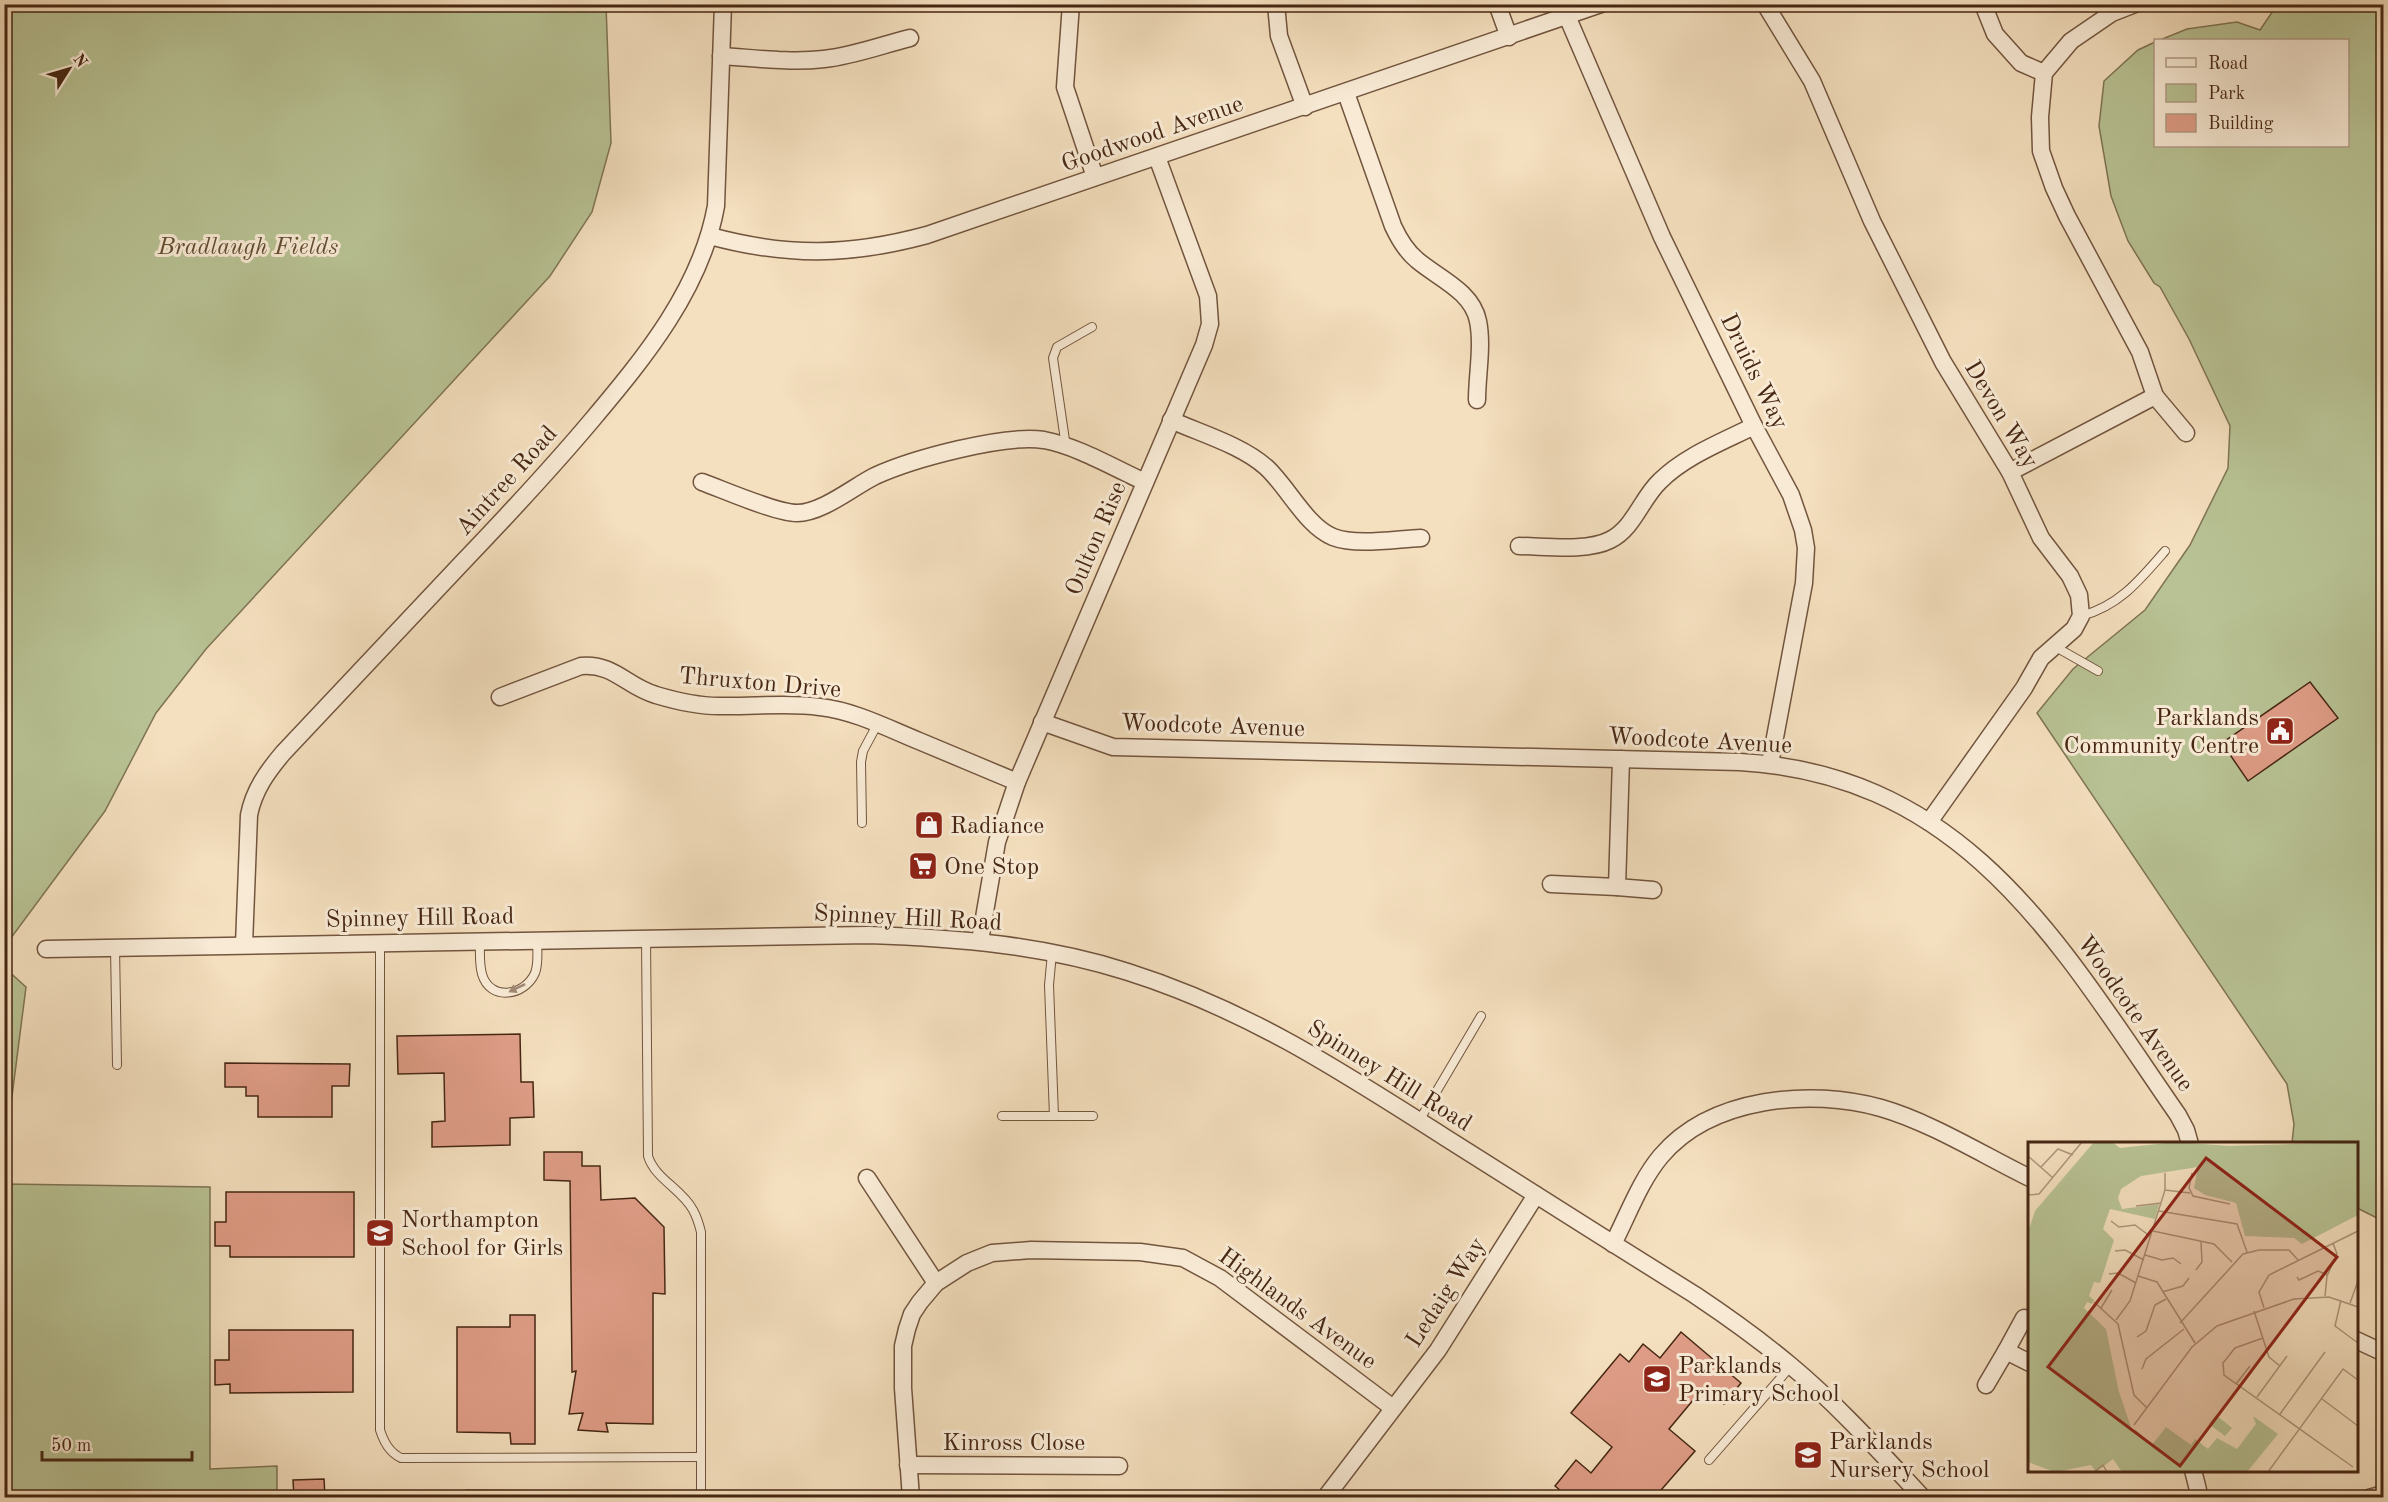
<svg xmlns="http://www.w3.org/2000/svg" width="2388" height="1502" font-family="'Old Standard TT',serif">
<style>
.green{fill:#b8c294;stroke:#7f7454;stroke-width:1.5}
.building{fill:#df9d87;stroke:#462713;stroke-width:1.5}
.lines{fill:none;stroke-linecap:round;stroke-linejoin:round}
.lane-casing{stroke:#72553e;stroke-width:10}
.street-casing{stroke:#72553e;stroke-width:19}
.lane{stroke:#f8ead5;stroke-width:8}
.street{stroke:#f8ead5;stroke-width:16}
.oneway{fill:#9f8874}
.labels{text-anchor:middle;stroke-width:6;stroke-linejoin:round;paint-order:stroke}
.street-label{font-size:24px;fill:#462713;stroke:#f8ead5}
.park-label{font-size:24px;font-style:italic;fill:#624e33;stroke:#f8ead5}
.poi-label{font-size:24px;fill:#462713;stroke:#f8ead5;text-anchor:start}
.inset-road{fill:none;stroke:#ae957a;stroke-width:1.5}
.view{fill:#8f2418;fill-opacity:0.15;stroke:#8f2418;stroke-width:3}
.inset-edge{fill:none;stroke:#462713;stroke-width:3}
</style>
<rect width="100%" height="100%" fill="#f4dfbe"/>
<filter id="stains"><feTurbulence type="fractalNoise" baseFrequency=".00333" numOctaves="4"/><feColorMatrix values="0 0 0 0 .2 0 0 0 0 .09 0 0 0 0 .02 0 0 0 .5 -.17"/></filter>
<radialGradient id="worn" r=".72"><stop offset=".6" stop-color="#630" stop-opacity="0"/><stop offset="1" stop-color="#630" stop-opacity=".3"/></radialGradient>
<!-- green -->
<g class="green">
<polygon points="5,4 606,5 611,143 592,212 550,276 206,649 156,713 105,811 5,946"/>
<polygon points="2277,5 2383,5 2383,1221 2357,1208 2356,1144 2292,1143 2294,1124 2287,1084 2037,713 2073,669 2145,610 2190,545 2228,468 2230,426 2189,339 2160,287 2154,283 2128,241 2111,196 2099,126 2104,81 2138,50 2155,42 2156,146 2348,146 2348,40 2160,40 2187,29 2237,22 2260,30"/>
<polygon points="5,968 26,987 5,1151"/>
<polygon points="5,1184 210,1187 210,1469 277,1466 277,1497 5,1497"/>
<polygon points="466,1490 569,1491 569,1497 466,1497"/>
</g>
<!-- building -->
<g class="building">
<polygon points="2310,682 2338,718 2248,781 2222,743"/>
<polygon points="520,1034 521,1082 533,1082 534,1117 510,1118 510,1145 432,1147 432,1122 445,1121 444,1073 398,1074 397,1036"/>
<polygon points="225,1063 350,1064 349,1086 332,1086 332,1117 258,1117 258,1096 246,1096 246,1087 225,1087"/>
<polygon points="544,1152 582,1152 582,1166 600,1166 601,1200 635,1198 664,1227 665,1294 653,1293 653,1424 606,1423 608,1432 578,1430 583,1413 569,1414 576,1371 572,1372 570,1181 544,1180"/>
<polygon points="226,1192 354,1192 354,1257 230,1257 230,1246 215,1246 215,1222 226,1222"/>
<polygon points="510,1315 535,1315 535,1444 511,1444 510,1433 457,1432 457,1327 510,1327"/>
<polygon points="229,1330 353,1330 353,1392 230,1393 230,1384 215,1385 215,1360 229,1360"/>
<polygon points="1681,1332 1741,1383 1724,1404 1704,1387 1669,1429 1695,1451 1655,1497 1568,1497 1555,1486 1576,1460 1591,1473 1612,1447 1571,1413 1620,1354 1629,1362 1643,1344 1660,1358"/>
<polygon points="324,1479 325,1497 294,1497 293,1480"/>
</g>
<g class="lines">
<!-- lane casing -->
<g class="lane-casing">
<g id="lane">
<polyline points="1066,447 1053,358 1057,347 1092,327"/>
<path d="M2081,616c38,-10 59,-36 84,-65"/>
<polyline points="2054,646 2098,671"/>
<polyline points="862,823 861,762 863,751 878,723"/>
<path d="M646,938l2,218c7,23 34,33 45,54 4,7 6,14 8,22v266"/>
<path d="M480,941c0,10 -1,22 2,33 8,28 43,22 53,-1 4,-10 2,-23 2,-33"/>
<path d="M380,942v488c4,12 9,22 21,28l300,-1"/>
<polyline points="115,947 117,1065"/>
<polyline points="1052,953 1049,985 1054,1116"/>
<polyline points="1002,1116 1093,1116"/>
<polyline points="1419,1121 1481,1016"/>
<polyline points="1709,1460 1791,1366"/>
</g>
</g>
<!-- street casing -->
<g class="street-casing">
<g id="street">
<polyline points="1071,4 1065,87 1095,177"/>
<polyline points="1276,4 1279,36 1305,107"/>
<polyline points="1497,4 1509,37"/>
<polyline points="1765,4 1812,81 1872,221 1943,362 2010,472 2041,538 2070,576 2079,595 2081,616 2074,629 2041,658 2024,688 1929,822"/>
<polyline points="1983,4 1995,34 2021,63 2044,73"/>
<polyline points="2135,4 2112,13 2071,41 2044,73 2040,117 2041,151 2054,188 2067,216 2140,352 2155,396 2186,433"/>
<polyline points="1567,16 1662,237 1754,426 1791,495 1803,530 1806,548 1804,583 1770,764"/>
<path d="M721,56c34,2 69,7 103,3 29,-3 58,-14 86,-21"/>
<path d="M1346,93l47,133c6,13 13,25 24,34 21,18 55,31 61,61 5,25 -1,54 -1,79"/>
<path d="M710,236c78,21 139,20 217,-1l674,-231"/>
<path d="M1171,420c31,14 70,25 95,47 22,20 40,59 67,70 23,9 63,2 88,1"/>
<polyline points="2010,472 2155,396"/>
<path d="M702,482c22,8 74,31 95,31 25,0 56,-26 78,-37 37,-17 129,-42 169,-36 33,6 70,28 101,42"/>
<path d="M1519,546c25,0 68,6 91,-6 24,-12 31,-41 50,-59 25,-25 62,-39 94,-55"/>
<path d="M500,697l81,-31c33,-3 46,21 75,29 20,6 43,11 63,11 33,1 68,-4 101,1 35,4 67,21 99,34 33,14 65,27 98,41"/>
<path d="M1042,722l71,25 627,15c228,13 322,186 438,353l8,15 4,14"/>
<polyline points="1621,759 1617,887 1653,890"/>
<polyline points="1551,884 1617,887"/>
<polyline points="980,941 997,842 1017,782 1204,345 1210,324 1208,296 1157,157"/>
<path d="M244,945l5,-130c5,-25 18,-43 34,-62 59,-63 118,-126 178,-189 45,-47 89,-94 131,-144 53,-63 109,-131 124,-214l7,-202"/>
<path d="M46,949l823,-14c88,3 175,10 259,37 120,38 213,99 318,166 82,52 166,105 249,157 33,22 65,45 95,70 48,40 90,87 133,133"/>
<polyline points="867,1178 936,1283"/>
<path d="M1613,1244c15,-29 27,-63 48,-88 50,-59 150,-68 220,-48 49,14 102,47 149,70"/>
<polyline points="2024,1318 2006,1351 2030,1363"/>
<polyline points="2356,1340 2384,1353"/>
<polyline points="1986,1385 2006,1351"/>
<polyline points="908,1465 1119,1466"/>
<polyline points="2193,1470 2200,1498"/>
<polyline points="911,1498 903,1388 903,1346 907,1329 912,1314 920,1302 936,1283 967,1263 992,1253 1031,1250 1140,1252 1183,1258 1220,1278 1393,1408"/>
<polyline points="1325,1498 1438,1350 1536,1195"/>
<polyline points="2369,1498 2384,1494"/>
</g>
</g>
<!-- lane -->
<use href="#lane" class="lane"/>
<!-- street -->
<use href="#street" class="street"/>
</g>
<!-- one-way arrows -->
<defs><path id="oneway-solid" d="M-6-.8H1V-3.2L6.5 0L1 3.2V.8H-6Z" transform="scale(1.5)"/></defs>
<use class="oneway" href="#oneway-solid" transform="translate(517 988) rotate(154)"/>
<!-- icons -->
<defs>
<g id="civic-square" transform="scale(1.5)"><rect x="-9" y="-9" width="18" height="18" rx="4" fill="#8f2418" stroke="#f8ead5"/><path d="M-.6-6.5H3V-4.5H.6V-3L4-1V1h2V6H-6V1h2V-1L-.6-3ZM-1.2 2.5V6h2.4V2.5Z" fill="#fff"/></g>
<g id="shop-square" transform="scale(1.5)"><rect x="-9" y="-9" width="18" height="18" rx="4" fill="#8f2418" stroke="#f8ead5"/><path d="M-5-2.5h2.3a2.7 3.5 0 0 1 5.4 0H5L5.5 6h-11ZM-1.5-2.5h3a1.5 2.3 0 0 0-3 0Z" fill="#fff"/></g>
<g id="supermarket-square" transform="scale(1.5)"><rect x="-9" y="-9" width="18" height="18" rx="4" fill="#8f2418" stroke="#f8ead5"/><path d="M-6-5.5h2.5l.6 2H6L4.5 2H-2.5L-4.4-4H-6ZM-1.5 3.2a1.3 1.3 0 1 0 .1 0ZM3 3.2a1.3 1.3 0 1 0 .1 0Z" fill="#fff"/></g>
<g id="school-square" transform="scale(1.5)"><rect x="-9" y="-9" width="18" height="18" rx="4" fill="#8f2418" stroke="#f8ead5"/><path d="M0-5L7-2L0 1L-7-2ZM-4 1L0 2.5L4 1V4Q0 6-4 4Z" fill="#fff"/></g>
</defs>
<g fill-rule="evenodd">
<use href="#civic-square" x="2280" y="731"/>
<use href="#shop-square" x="929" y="825"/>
<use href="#supermarket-square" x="923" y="866"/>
<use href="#school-square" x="380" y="1233"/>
<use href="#school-square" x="1657" y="1379"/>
<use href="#school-square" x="1808" y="1455"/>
</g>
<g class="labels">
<!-- street labels -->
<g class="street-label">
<text transform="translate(1152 133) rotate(-19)" y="8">Goodwood Avenue</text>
<text transform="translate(1755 371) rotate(64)" y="8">Druids Way</text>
<text transform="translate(2002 414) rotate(59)" y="8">Devon Way</text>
<text transform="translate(506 480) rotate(-48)" y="8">Aintree Road</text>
<text transform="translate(1095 538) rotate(-67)" y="8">Oulton Rise</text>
<text transform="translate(760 682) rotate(5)" y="8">Thruxton Drive</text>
<text transform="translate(1213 725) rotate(2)" y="8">Woodcote Avenue</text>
<text transform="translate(1700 740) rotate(3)" y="8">Woodcote Avenue</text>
<text transform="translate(420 917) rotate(-1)" y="8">Spinney Hill Road</text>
<text transform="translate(908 917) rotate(3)" y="8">Spinney Hill Road</text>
<text transform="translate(2136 1013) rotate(55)" y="8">Woodcote Avenue</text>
<text transform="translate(1390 1075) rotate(32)" y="8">Spinney Hill Road</text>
<text transform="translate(1445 1292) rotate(-57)" y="8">Ledaig Way</text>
<text transform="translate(1298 1308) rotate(36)" y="8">Highlands Avenue</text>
<text x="1014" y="1450">Kinross Close</text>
</g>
<!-- park labels -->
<g class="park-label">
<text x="248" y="254">Bradlaugh Fields</text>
</g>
<!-- poi labels -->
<g class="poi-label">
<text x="2259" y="725" text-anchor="end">Parklands<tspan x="2259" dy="28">Community Centre</tspan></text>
<text x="950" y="833">Radiance</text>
<text x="944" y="874">One Stop</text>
<text x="401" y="1227">Northampton<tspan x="401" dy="28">School for Girls</tspan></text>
<text x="1678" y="1373">Parklands<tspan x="1678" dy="28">Primary School</tspan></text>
<text x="1829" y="1449">Parklands<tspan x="1829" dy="28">Nursery School</tspan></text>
</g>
</g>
<!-- overview -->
<g transform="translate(2028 1142)">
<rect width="330" height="330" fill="#f4dfbe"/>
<path d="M66,0h18l8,6 56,-6 53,4 129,-4v73l-56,29 -8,-6 -49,-2 -9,-33 -31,-8 -11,-7 4,-21 -57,9 -20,13 -3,9 4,11 37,-5 -4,15 -45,-10 -7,20 11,11 -14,43 -6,-1 -5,14 5,4 -2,4 -5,-2 -3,6 22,21 13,63 13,38h4l16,15 14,-18 25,18 4,-6 13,10 9,-11 20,11 19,-25 -3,-8 25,18 -31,38h-125l-9,-13 -17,13 -5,-7 -36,7 -27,-10v-230l7,-21zM188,273l16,13 -7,8 -16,-12z" fill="#b8c294"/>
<path class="inset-road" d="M0,14l25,22M13,25l17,-18 15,6M164,31l-3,15 4,8 37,8M137,48l25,3M0,53l11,-1 43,-52M108,64l25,-3M131,69l78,13 10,28M83,79l8,6 16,-2 16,12M125,89l61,13 18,18M87,109l10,-1 19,10M117,113l17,5 11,-2 8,6M168,128l6,-8 -1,-20M81,132l9,-1 18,10M110,134l19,6 38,61M269,135l2,3 19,-9 10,4M134,150l21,-6 6,-8M297,154l2,-20 10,-22 -4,-11M313,158l-6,26 23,17M66,160l24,22 16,71 13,13M322,161l8,-22M73,166l11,-18M236,166l-5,-16 10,-17 89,-44M226,169l15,46 11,9M88,178l14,-19 35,-111v-17M152,181l63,-69 16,-4h30l9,10M109,195l9,-6 9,-26 11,-6M235,196l-28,10 -12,15 1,12 129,92M114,227l4,-10 38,-30M208,242l14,-18M229,255l30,-41M294,257l36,27M252,272l45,-62M106,283l58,-78 25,-21 77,-27 35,-2 29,10M66,330l9,-7 4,7M240,330l75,-103 15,11"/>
<path class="view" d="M178,16l131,99 -157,209 -132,-99z"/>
<rect width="330" height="330" class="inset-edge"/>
</g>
<!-- margin -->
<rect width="2388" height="1502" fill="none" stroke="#f4dfbe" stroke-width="24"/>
<rect x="6" y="6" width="2376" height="1490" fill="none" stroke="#462713" stroke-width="3"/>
<rect x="12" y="12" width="2364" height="1478" fill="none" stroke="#462713" stroke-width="1.5"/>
<!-- legend -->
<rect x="2154" y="39" width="195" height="108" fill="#f8ead5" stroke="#b19c87" stroke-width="1.5"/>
<rect x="2166" y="58" width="30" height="9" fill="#f8ead5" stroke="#b19c87" stroke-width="1.5"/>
<text x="2208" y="69" font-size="18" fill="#462713">Road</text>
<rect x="2166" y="84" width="30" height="18" fill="#b8c294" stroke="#b19c87" stroke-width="1.5"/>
<text x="2208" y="99" font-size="18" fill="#462713">Park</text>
<rect x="2166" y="114" width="30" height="18" fill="#df9d87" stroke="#b19c87" stroke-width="1.5"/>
<text x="2208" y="129" font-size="18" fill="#462713">Building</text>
<!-- north arrow -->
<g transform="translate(69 69) rotate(53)" stroke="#f8ead5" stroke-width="4.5" paint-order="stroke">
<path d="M0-4.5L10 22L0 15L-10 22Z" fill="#462713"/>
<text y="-9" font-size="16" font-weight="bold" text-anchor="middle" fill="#462713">N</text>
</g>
<!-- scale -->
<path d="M42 1451v9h150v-9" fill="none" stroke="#462713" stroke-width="3"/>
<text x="51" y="1451" font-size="18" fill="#462713" stroke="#f8ead5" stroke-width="4.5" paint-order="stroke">50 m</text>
<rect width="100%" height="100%" filter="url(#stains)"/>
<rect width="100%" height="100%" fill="url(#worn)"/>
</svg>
